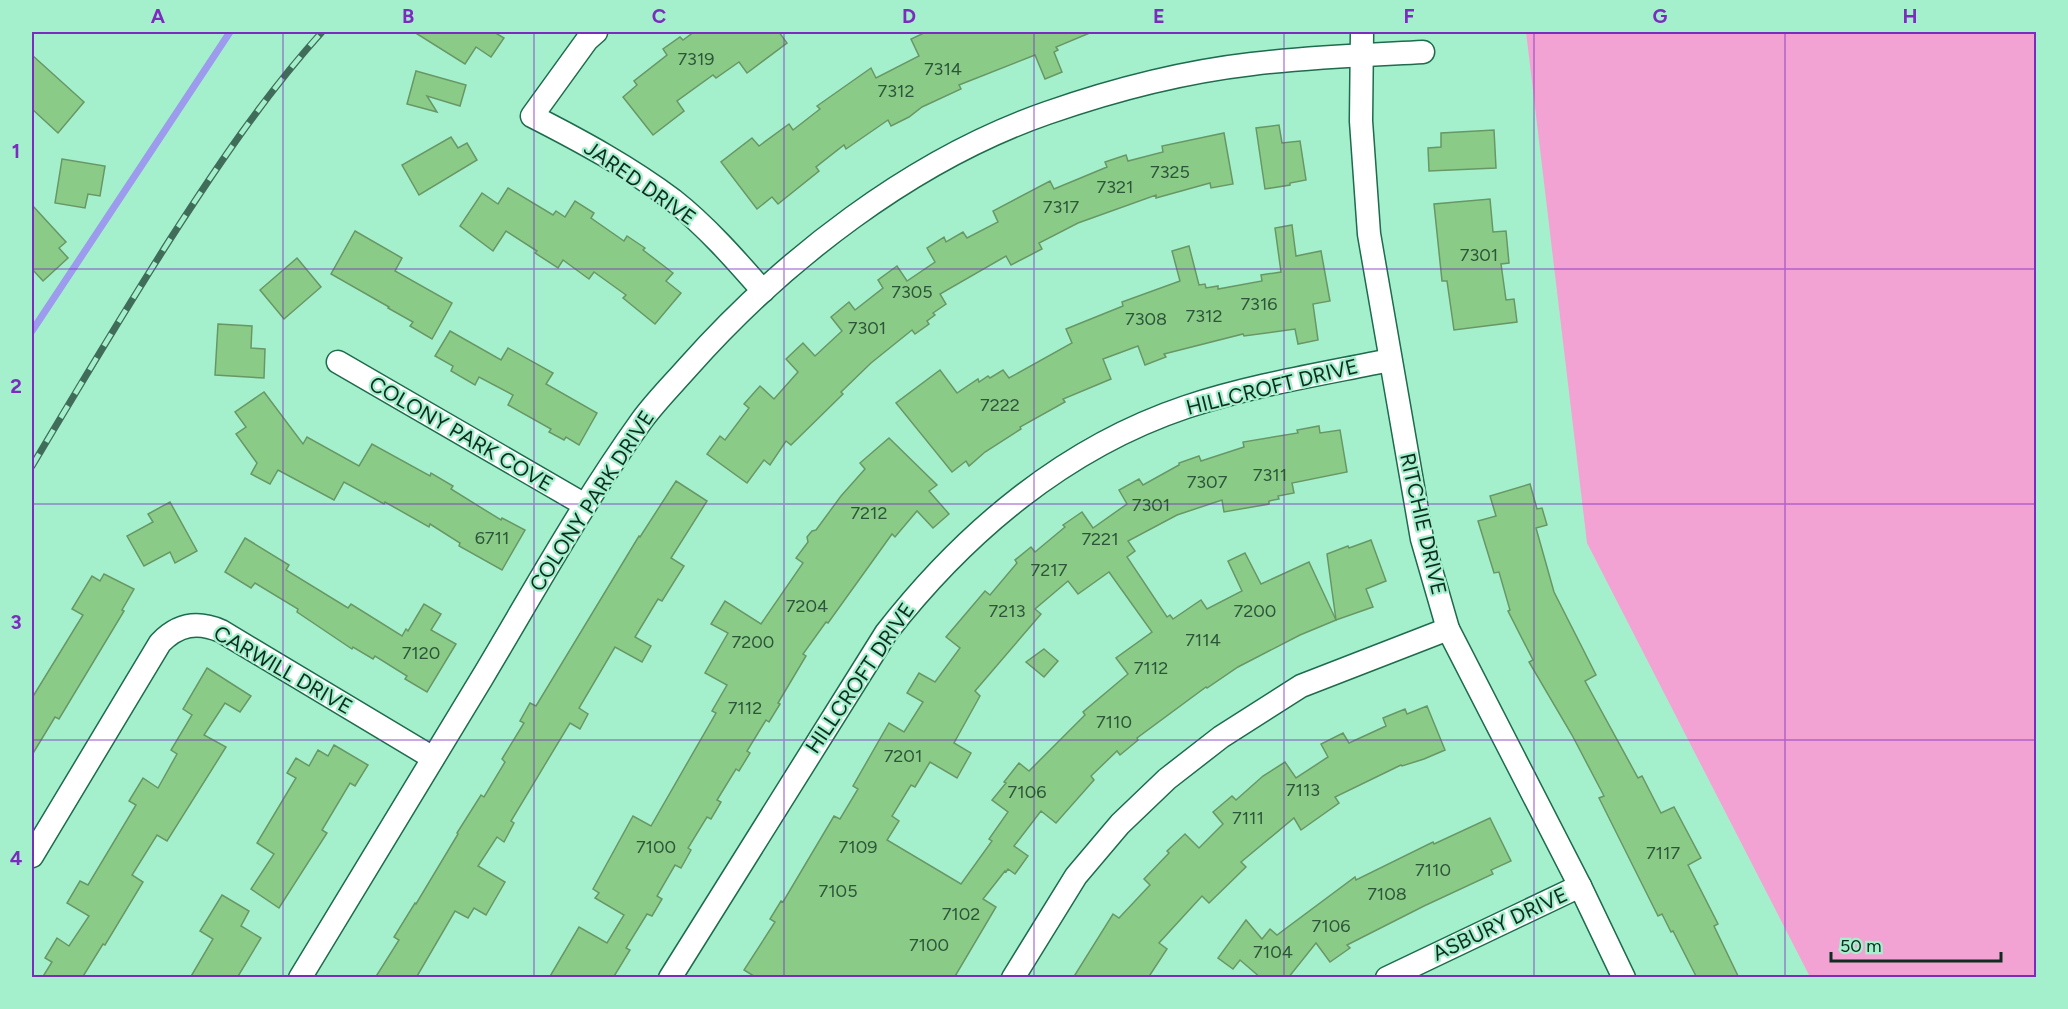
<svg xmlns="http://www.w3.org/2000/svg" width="2068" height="1009" font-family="Figtree,sans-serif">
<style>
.green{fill:#f3a3d3}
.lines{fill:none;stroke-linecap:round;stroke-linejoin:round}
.stream{stroke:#9c9bed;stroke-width:7}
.building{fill:#8acc87;stroke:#689766;stroke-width:1.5;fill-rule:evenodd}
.street-casing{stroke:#1e6b4d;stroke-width:25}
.street{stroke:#fff;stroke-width:22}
.rail-casing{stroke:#406d59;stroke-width:7}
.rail{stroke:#a5f0cc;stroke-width:4.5;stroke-dasharray:14;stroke-linecap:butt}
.grid{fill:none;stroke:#7b2cbf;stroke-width:1.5;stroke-opacity:0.55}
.labels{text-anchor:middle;stroke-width:4.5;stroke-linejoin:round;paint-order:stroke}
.number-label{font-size:18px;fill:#2d553a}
.street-label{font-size:21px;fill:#0e2d20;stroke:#a5f0cc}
.neatline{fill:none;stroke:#7b2cbf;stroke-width:2}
.grid-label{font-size:20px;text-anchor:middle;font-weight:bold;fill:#7b2cbf}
</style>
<rect width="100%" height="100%" fill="#a5f0cc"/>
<!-- green -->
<polygon class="green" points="1526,32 2036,32 2036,977 1810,977 1587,543"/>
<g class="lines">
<!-- stream -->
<polyline class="stream" points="32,331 230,32"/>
</g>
<!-- building -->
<g class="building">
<polygon points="414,32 494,32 504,38 491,57 476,47 465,64"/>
<polygon points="694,32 779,32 787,43 747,73 739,62 716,78 713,75 677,101 684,111 653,135 623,97 637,85 634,81 667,55 663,49 680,37 683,40"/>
<polygon points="926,32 1092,32 1056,47 1058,50 1054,52 1062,72 1045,79 1035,55 959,85 961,89 922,107 909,117 891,126 888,120 846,149 844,145 816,167 819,171 778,204 772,197 757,209 721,162 752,138 759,146 789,124 793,130 820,109 817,106 871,68 876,78 919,56 911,39"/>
<polygon points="32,55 84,102 58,133 32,109"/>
<polygon points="416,71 466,85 460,106 427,96 437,112 407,104"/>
<polygon points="1279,125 1282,143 1300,141 1306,180 1290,183 1290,185 1265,189 1256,128"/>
<polygon points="1494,130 1496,168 1429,171 1428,148 1441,147 1441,133"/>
<polygon points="1224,133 1233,184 1211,188 1210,183 1156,198 1156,195 1078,223 1039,243 1042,249 1011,265 1006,256 940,294 946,304 933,313 935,315 927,321 929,324 915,334 912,330 871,363 841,392 843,394 791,445 786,441 770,465 764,460 747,483 707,454 720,436 725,440 749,408 744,404 760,386 774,399 798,372 786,359 803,343 815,356 842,331 831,317 849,302 855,310 883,288 878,280 897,266 907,281 935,262 927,248 944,237 946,242 963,232 967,238 998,222 993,211 1050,181 1054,189 1107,167 1105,162 1126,155 1128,161 1163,152 1162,146"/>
<polygon points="451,137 458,148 467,143 477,160 419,195 402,165"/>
<polygon points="62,159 105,166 100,196 88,194 85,208 55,203"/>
<polygon points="508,188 553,215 556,211 565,217 575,201 594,213 591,218 624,241 627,236 645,248 643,250 673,273 666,281 681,293 655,324 623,298 626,295 594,272 589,279 563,260 558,268 535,253 537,251 506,231 493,251 460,226 482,193 498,204"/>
<polygon points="1490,199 1493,232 1506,231 1509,263 1501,264 1506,300 1514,299 1517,322 1454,330 1447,281 1442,281 1434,204"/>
<polygon points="32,205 66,242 59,248 68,258 43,281 32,269"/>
<polygon points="1292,225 1296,256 1321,251 1330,301 1313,304 1318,340 1298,344 1295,329 1244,336 1243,334 1164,354 1166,357 1145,365 1138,346 1103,359 1111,379 1063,399 1065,402 1020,427 1021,429 985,452 969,466 966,461 952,472 896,403 940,370 957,393 978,379 979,382 988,376 990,378 1003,370 1009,378 1072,343 1066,329 1123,306 1122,302 1180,281 1172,251 1189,246 1199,285 1205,284 1206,288 1218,286 1218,289 1262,281 1261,275 1281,272 1275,228"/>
<polygon points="355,231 402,258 395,271 452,303 432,339 410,326 413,322 388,308 389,307 331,274"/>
<polygon points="297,258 321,287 284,319 260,290"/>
<polygon points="218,324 252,326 251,348 265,349 264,378 215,375"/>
<polygon points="450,331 501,360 508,348 553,373 546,384 597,413 579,445 566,437 564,440 549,432 551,429 508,405 513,395 479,377 475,385 451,371 453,366 435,356"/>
<polygon points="264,392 303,444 307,437 359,466 372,444 430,476 431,473 453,486 451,489 501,520 502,518 525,530 502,570 459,546 460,543 430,524 429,527 385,502 384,504 344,482 334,500 278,470 270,484 251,474 257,463 236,434 246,427 235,412"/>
<path d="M1319,426l1,7 20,-3 7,42 -55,11 2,10 -16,3 1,3 -10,2v3l-45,8 -2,-12 -45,15 -49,26 7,10 -8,6 40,60 3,-2 3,4 28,-19 6,9 35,-18 -14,-30 17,-8 16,31 48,-22 27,58 -36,15 -62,32 -31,21 -1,-1 -69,51 1,2 -18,15 -3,-4 -26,25 3,4 -38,43 -15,-12 -27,35 14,10 -13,18 -7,-5 -2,3 -1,-1 -22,28 13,8 -42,71h-197l-13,-8 31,-48 -5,-3 11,-18 2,1 51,-86 6,3 18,-30 -5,-3 36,-63 15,9 19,-30 -16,-9 12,-20 16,9 25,-34 -14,-11 39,-46 5,4 27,-32 -2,-3 16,-13 4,5 30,-25 -2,-2 19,-13 11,16 34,-24 -8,-14 20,-11 4,6 36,-20v-2l20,-7 2,5 43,-14 -1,-5 55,-9 -1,-3zM1109,572l43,60 -36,26 12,16 -45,38 2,3 -56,56 -10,-8 -15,19 2,1 -14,17 16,12 -19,27 3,2 -31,43 -74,-44 12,-19 -7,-5 19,-31 4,2 15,-25 27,16 14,-25 -17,-10 26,-47 -5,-5 66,-77 -6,-5 33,-28 10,13z"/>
<polygon points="889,438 937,485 929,491 949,514 933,528 917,511 895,537 892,534 828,623 826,622 803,654 806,656 778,703 780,704 769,722 766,720 747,751 750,753 739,771 736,769 717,800 721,802 711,819 707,817 688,848 691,850 681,868 675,865 657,896 662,899 652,916 647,914 626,948 630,950 613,978 549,978 579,927 607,943 624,915 595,898 599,893 593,889 633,816 651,826 716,713 712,711 727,685 705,673 728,633 711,624 725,601 761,624 803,563 796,558 808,542 807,537 812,531 816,530 841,496 865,469 860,463"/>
<polygon points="676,481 707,501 671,558 684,566 662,601 658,599 635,637 651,646 642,662 615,647 579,708 588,714 580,729 570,723 511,821 514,823 504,842 497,837 478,866 505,882 486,915 474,908 468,918 455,911 416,978 375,978 399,940 394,937 415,903 416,904 458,834 457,833 481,795 484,797 505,762 502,759 524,723 520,721 530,703 536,706 639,536 640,537"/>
<polygon points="1530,484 1537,509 1542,508 1547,525 1536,528 1554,592 1596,675 1585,681 1638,778 1642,776 1661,813 1674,807 1701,858 1688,865 1718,924 1714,926 1739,978 1697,978 1673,931 1671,932 1662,914 1658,916 1599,798 1604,796 1572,735 1529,662 1533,660 1508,611 1510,610 1499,572 1494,573 1478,521 1496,516 1490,496"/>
<polygon points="170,502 197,551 175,563 170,552 144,566 127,536 153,522 148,514"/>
<polygon points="245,538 289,565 286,570 348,608 351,604 402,636 406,629 408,631 424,604 441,614 431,630 456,644 427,692 405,679 407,676 375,656 373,659 353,647 352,649 297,612 298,609 255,583 251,588 225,572"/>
<polygon points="1371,540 1386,581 1366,589 1373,607 1336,620 1327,554 1348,546 1349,548"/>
<polygon points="104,574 134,589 122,610 124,611 59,719 55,717 32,755 32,698 83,615 72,609 92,576 100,581"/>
<polygon points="1044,649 1058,661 1044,677 1026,662"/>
<polygon points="207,668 251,696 240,712 225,703 204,735 226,747 167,841 157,835 132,875 143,882 105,945 103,944 82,978 42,978 52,962 45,958 57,938 69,946 89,916 67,903 80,881 88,885 136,805 129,801 143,778 158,788 177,754 171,750 192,715 183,709"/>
<polygon points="1427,706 1445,750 1424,759 1402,766 1401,765 1335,797 1339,803 1301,830 1294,818 1241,862 1246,867 1209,903 1202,896 1159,943 1167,949 1148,978 1073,978 1113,914 1119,918 1150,885 1144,879 1169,853 1167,851 1185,834 1199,848 1223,824 1213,812 1232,796 1236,800 1263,776 1285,762 1296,778 1328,757 1321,744 1343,733 1349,743 1386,726 1383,718 1405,709 1407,714"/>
<polygon points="334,745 368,765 355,786 350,783 322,830 327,833 279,908 251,889 274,854 257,843 296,778 287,773 296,758 309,766 318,750 328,756"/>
<polygon points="1490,818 1511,861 1491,870 1493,874 1424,906 1347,945 1350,948 1330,962 1316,943 1288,978 1261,978 1240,960 1233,969 1218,958 1246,920 1262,939 1270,929 1277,935 1355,877 1356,880 1433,842 1434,844"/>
<polygon points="222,895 249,911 241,926 261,938 237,978 190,978 213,939 200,931"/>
</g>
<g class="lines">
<!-- street casing -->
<g class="street-casing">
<g id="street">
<path d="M596,32l-9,8 -55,76c49,25 97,51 141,84 33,26 62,59 90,91"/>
<polyline points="1362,32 1361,121 1369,234 1422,539 1448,629 1580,886 1624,978"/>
<polyline points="338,362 585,505"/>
<path d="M32,856l128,-213c18,-19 38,-22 61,-12l212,127"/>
<path d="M300,978c61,-100 122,-200 182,-300 52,-87 101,-176 160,-258 14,-19 31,-36 46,-53 95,-107 224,-207 359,-254 66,-23 135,-41 205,-49 56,-7 114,-9 171,-12"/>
<path d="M670,978l216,-345c78,-100 178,-185 300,-226 66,-22 136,-33 204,-47"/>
<polyline points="1013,978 1076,876 1120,824 1167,779 1221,737 1301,686 1448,629"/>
<polyline points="1387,978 1580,886"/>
</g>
</g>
<!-- street -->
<use href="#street" class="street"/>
<!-- rail casing -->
<g class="rail-casing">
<path id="rail" d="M32,466c45,-76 90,-151 137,-225 47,-73 95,-145 153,-209"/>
</g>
<!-- rail -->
<use href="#rail" class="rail"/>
</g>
<!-- grid -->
<path class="grid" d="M283,32v946M534,32v946M784,32v946M1034,32v946M1284,32v946M1534,32v946M1785,32v946M32,269h2004M32,504h2004M32,740h2004"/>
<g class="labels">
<!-- number labels -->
<g class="number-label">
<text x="696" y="65">7319</text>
<text x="943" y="75">7314</text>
<text x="896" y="97">7312</text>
<text x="1170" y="178">7325</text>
<text x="1115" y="193">7321</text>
<text x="1061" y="213">7317</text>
<text x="1479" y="261">7301</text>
<text x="912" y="298">7305</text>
<text x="1259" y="310">7316</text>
<text x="1204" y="322">7312</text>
<text x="1146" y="325">7308</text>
<text x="867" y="334">7301</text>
<text x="1000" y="411">7222</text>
<text x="1270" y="481">7311</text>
<text x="1207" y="488">7307</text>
<text x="1151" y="511">7301</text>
<text x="869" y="519">7212</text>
<text x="492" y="544">6711</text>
<text x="1100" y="545">7221</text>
<text x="1049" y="576">7217</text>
<text x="807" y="612">7204</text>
<text x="1007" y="617">7213</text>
<text x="1255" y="617">7200</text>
<text x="1203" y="646">7114</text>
<text x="753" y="648">7200</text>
<text x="421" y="659">7120</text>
<text x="1151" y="674">7112</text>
<text x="745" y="714">7112</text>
<text x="1114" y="728">7110</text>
<text x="903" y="762">7201</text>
<text x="1303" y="796">7113</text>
<text x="1027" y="798">7106</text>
<text x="1248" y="824">7111</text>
<text x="656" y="853">7100</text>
<text x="858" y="853">7109</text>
<text x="1663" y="859">7117</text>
<text x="1433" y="876">7110</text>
<text x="838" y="897">7105</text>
<text x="1387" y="900">7108</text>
<text x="961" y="920">7102</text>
<text x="1331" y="932">7106</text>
<text x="929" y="951">7100</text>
<text x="1273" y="958">7104</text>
</g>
<!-- street labels -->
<g class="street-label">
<text transform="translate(640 183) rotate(35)" y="7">JARED DRIVE</text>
<text transform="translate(1272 387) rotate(-14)" y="7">HILLCROFT DRIVE</text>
<text transform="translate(461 434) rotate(30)" y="7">COLONY PARK COVE</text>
<text transform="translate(592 501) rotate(-57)" y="7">COLONY PARK DRIVE</text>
<text transform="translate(1423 524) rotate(77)" y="7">RITCHIE DRIVE</text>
<text transform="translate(283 670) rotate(30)" y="7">CARWILL DRIVE</text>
<text transform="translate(860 678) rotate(-56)" y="7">HILLCROFT DRIVE</text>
<text transform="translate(1500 924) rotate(-25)" y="7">ASBURY DRIVE</text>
</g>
</g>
<!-- border -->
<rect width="2068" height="1009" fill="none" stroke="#a5f0cc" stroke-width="66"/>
<!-- scale -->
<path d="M1831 952v9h170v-9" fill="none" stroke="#0e2d20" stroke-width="3"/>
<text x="1840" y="952" font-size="18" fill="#0e2d20" stroke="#a5f0cc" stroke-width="4.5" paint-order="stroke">50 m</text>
<rect x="33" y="33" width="2002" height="943" class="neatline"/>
<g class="grid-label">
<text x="158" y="23">A</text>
<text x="408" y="23">B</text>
<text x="659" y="23">C</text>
<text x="909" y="23">D</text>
<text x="1159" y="23">E</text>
<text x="1409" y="23">F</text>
<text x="1660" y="23">G</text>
<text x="1910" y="23">H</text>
<text x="16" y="158">1</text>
<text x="16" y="393">2</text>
<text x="16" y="629">3</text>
<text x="16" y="865">4</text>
</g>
</svg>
